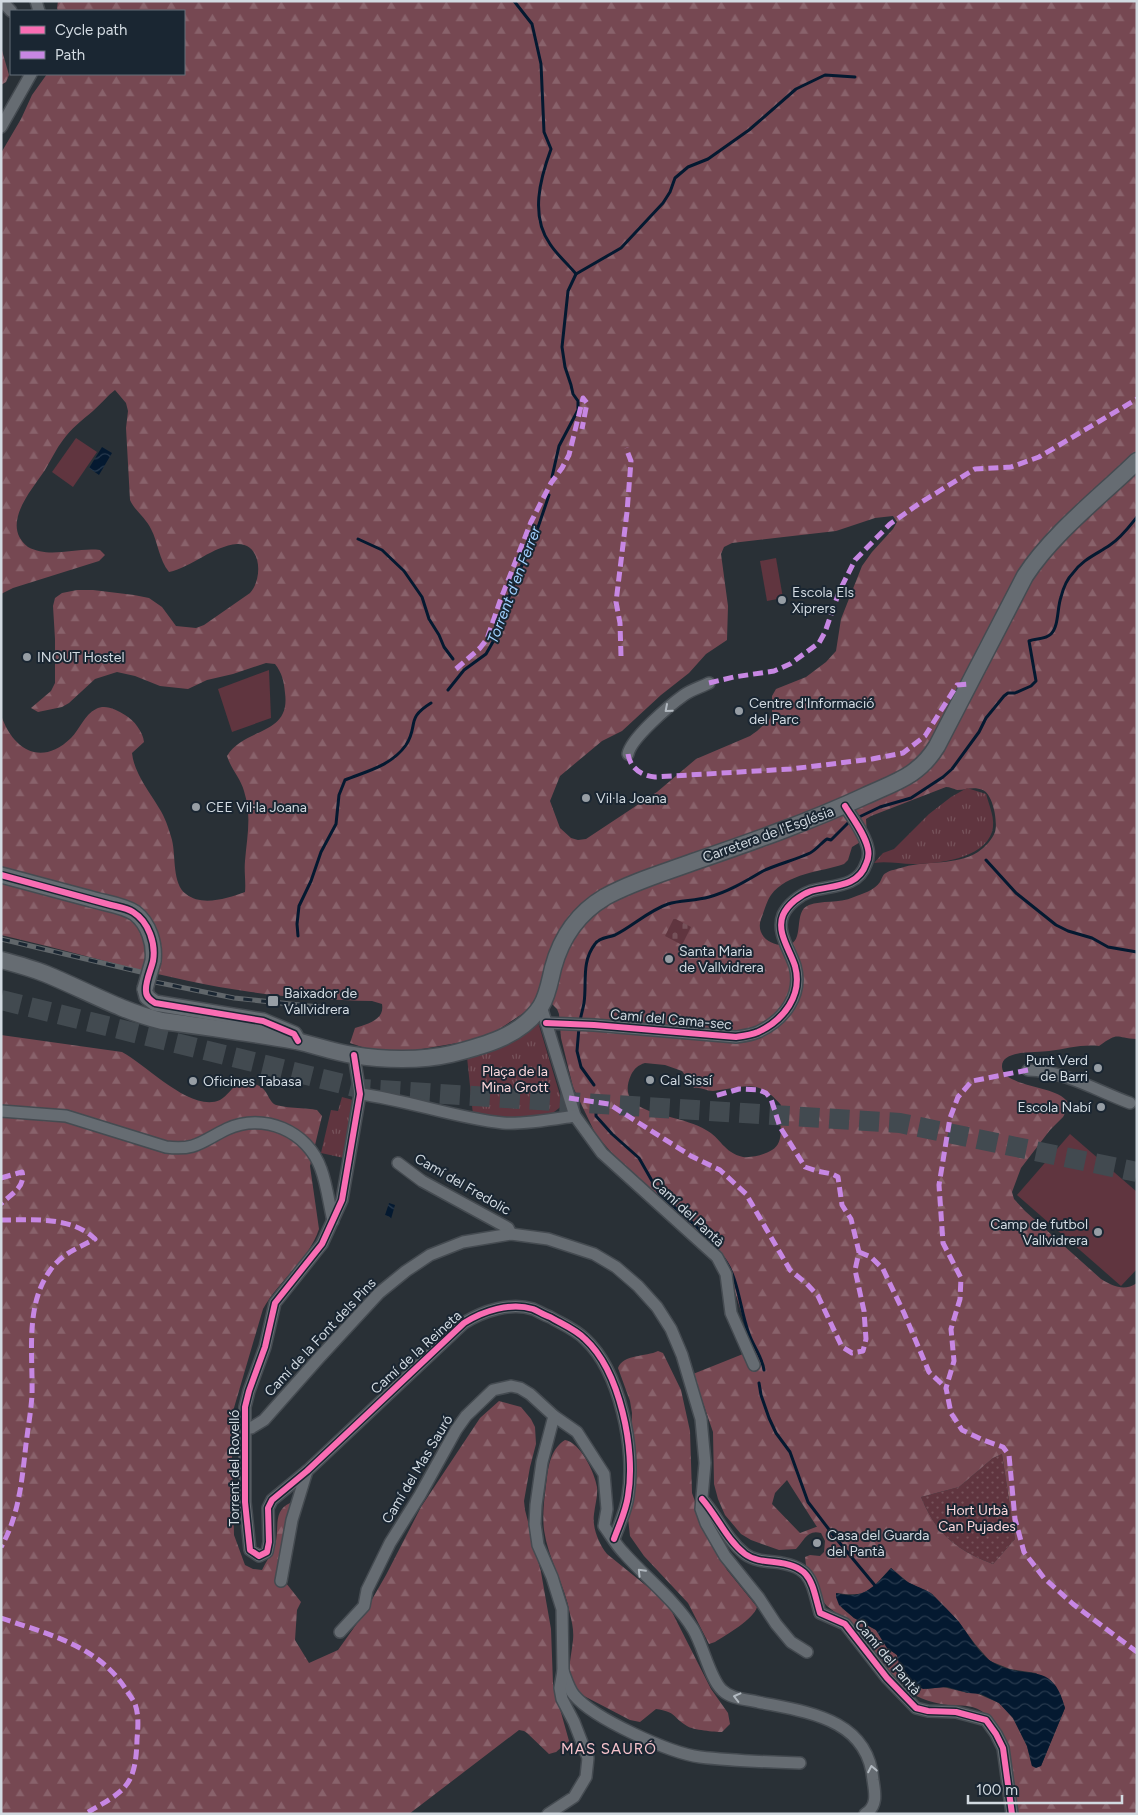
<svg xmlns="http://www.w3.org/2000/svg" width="1138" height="1815" font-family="Figtree,sans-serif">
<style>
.grass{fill:url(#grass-dots)}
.forest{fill:url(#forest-firs);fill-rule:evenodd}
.cemetery{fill:url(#cemetery-stones)}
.park{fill:url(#park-tufts)}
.pitch{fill:#60353f}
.water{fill:url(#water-waves)}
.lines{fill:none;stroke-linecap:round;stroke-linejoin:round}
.stream{stroke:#041930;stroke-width:3}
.trunk-tunnel{stroke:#424a50;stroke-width:20;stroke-dasharray:20 10;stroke-linecap:butt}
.minor-casing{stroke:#454b51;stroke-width:14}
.tertiary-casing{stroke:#454b51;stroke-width:18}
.secondary-casing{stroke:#454b51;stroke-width:19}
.minor{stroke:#666c72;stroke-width:11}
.tertiary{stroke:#666c72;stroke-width:15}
.secondary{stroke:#666c72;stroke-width:16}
.rail-casing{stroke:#60666a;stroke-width:5}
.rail{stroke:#1a2632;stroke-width:3;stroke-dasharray:9;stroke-linecap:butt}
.tertiary-bridge-casing{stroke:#454b51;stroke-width:18;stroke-linecap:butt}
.tertiary-bridge{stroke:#666c72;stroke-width:15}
.quiet{stroke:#c787e3;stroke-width:5;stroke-dasharray:10 5;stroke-linecap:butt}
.cycleway-casing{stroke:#1a2632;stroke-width:9}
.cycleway{stroke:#f96db3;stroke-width:6}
.oneway{stroke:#b2b9c0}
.poi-dot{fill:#979ea5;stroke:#1a2632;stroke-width:2}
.labels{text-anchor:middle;stroke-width:4;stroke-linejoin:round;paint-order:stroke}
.poi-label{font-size:14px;fill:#d2dae1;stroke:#1a2632;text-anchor:start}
.street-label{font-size:14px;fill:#d2dae1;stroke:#1a2632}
.park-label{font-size:14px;fill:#fbd7db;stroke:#1a2632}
.water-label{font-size:15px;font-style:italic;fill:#a0d0ff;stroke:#1a2632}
.neighbourhood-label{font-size:15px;letter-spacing:1px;fill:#f7c3cb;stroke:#1a2632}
</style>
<defs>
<pattern id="grass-dots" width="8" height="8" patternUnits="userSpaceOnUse" patternTransform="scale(1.25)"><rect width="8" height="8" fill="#60353f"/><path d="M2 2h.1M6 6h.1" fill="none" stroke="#76525a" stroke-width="1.8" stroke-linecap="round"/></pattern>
<pattern id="forest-firs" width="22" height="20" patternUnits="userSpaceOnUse" patternTransform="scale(1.25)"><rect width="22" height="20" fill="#764852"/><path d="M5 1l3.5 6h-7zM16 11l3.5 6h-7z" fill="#89626b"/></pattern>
<pattern id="cemetery-stones" width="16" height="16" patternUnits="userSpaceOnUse" patternTransform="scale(1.25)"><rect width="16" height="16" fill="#60353f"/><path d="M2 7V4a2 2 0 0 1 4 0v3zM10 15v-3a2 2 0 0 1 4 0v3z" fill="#76525a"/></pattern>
<pattern id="park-tufts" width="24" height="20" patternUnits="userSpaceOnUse" patternTransform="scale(1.25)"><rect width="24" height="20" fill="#60353f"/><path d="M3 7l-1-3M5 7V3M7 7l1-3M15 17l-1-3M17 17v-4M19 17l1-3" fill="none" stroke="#76525a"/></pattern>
<pattern id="water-waves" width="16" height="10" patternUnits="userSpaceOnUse" patternTransform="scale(1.25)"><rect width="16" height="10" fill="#041930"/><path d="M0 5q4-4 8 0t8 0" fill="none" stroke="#283a4e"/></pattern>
</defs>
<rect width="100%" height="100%" fill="#293036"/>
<!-- grass -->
<path class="grass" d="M1002,1454l13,85 -22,25c-37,-14 -57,-30 -72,-67l38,-10 34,-29z"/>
<!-- forest -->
<g class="forest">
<path d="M58,1h1079v1038c-23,-1 -17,-8 -38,7 -17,-2 -33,3 -50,5 -10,2 -48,-2 -47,16 1,20 53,18 65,34l1,6 -5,10 -13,13 -29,38 -9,24 2,7 11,12 76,68c12,7 23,13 36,4v531h-119c-3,-32 -10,-103 -51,-108 -6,-1 -13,0 -19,-1 -19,-2 -34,-9 -49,-20l-45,-58 -27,-21 -11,-12 -9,-20 -2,-17 5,-2 10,1 4,-4 1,-11 -4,-8c-14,-4 -17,8 -25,16l-17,1 -28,-10 -10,-6 -16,-19 -7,-16 -4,-15 -1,-52 -20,-58 60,-24 -27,-87 -79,-78 -27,-23 -24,-27 -23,-48 -12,-49 -2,-24 -2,-5 -6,-6 -26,9 -27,18 -29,11 -53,9 -42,1 -24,-8 5,-15c12,-4 30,-8 27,-24l-10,-3c-40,-1 -81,-3 -121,-9 -85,-12 -167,-38 -250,-57v-220c12,35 40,52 70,23 9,-9 13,-23 25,-29 10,-5 20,1 29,6 9,5 18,17 19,27l-12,11c2,20 17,38 27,55 6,9 10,21 13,32 4,16 0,44 14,54 16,13 42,4 59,-2 1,-10 -1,-20 0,-31 2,-25 7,-44 -1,-70 -3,-12 -13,-22 -17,-35 17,-29 64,-20 58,-63 -1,-12 -3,-20 -10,-29l-9,-1 -33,11 -26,6 -19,9 -28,-3 -25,-10 -18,-4 -22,7 -26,24 -7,4 -24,5 -7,-4 20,-17 4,-8v-44l-2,-33 2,-8 7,-5 15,-3h16l41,5 15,3 13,9 14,19 20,2 8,-3 46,-32c13,-14 12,-50 -13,-49 -24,2 -45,23 -68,28 -10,-12 -11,-30 -18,-43 -5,-11 -16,-18 -21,-29l-4,-72 2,-17 -2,-8 -11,-13c-8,6 -14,14 -22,21 -11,9 -22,18 -30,29 -7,9 -12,20 -18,30 -14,21 -45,55 -17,77 22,12 48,0 72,3l5,5 -6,6 -86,27 -12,6v-441l20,-34 11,-24 15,-21h137v-63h-126l-1,-3zM893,516l4,6 -4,7 -21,23 -10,14 -21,53 -5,32 -10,11 -20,15 -30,12 -4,7v17l-3,7 -12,11 -7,5 -54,23 -39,33 -71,47 -8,1 -7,-2 -11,-10 -10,-27 10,-25 42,-35 20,-10 39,-36 28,-22 17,-19 21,-14 1,-34 -7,-52 3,-7 8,-4 104,-12 39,-13zM946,787c4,0 8,2 11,3 9,0 16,-4 26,0 10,5 15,31 12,42 -3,8 -10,15 -17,20 -23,14 -50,8 -74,15 -6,2 -14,3 -18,6 -4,2 -4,6 -6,9 -5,8 -18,12 -26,15 -16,7 -32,3 -45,8 -17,6 -3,38 -22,40 -15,2 -32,-9 -26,-26 3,-7 6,-19 10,-24 16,-22 50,-23 73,-31l4,-4 4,-13 10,-6 5,-6 -1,-16 5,-3zM645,1063l20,2 17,6 12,17c7,-1 12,3 19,3 31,-3 44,-14 68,14 -1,3 -4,8 -4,11 0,2 2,5 3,7 2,9 1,22 -8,27 -8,5 -20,8 -29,7 -19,-4 -23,-20 -37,-27 -10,-6 -24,-10 -36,-13 -20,-6 -53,-11 -39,-42 3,-6 7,-10 14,-12zM1002,1454l13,85 -22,25c-37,-14 -57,-30 -72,-67l38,-10 34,-29zM787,1480l30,47h-1l-16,6 -28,-29 3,-11zM891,1568l18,15 23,11 26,27 17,23 15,17 20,8 26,4 23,19 6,16 -24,58h-9l-5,-20 -14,-28 -14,-15 -23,-10h-8l-25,-6 -16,2 -11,-4 -17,-22 -2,-8 -10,-7 -11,-18 -22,-12 -12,-10 -5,-15c31,5 34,-4 54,-25z"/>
<polygon points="1,47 9,75 6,82 1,85"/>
<path d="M1,1035l121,17c25,13 69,61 98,48 7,-4 13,-13 20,-19 8,1 20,3 25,10 3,4 5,10 9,13 6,4 34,4 43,6l5,6 -12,50 9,63c-10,31 -40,51 -56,80l-32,109 3,117 11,30 8,4 9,1c4,-8 10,-17 13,-25 5,-16 -3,-34 15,-42l-4,80 15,19 -4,8 -2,30 14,23 29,-13 25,-35 23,-40 35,-68 59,-89 19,-17 22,6 10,12 4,8 1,17 -6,23 -6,34 1,9 16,62 10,57 2,55 16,57 -13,11 -7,2 -22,-21 -3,-2 -5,-1 -110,84h-408z"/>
<path d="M658,1351l5,2 18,37 9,41 2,62 15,42 20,35 30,37c-3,12 -31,28 -42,35l-6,2 -21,-41 -44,-47 -14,-20 -2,-18 4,-105 -2,-12 -12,-33c5,-14 28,-11 40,-17z"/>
<path d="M565,1440c15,2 30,33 32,47 1,9 -2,18 -3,27 -2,14 5,30 13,40l52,42 12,14 40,79 17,24 2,11 -8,8c-7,0 -29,-2 -35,-6 -15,-9 -10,-14 -31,-17l-16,13 -10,-2 -46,-24c-22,-16 -13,-33 -11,-56 1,-9 -1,-18 -3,-26 -5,-29 -22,-55 -26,-84 -2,-17 1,-37 3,-53 2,-14 5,-29 18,-37z"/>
</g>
<!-- cemetery -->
<polygon class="cemetery" points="674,918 691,927 682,945 665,936"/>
<!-- park -->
<g class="park">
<path d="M967,788l19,6c3,11 10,26 6,38 -9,27 -55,32 -79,32 -13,0 -26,-3 -39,-1l9,-10 11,-4 35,-35 22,-17z"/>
<polygon points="538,1022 563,1105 545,1119 529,1119 473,1115 467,1057"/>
<polygon points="342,1097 353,1100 349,1123 351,1124 344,1158 321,1153 331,1110 338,1111"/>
</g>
<!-- pitch -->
<g class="pitch">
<polygon points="76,438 97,452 73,487 52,472"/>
<polygon points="776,558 783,598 767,601 760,561"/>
<polygon points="269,670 271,718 232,732 218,689"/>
<polygon points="1070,1134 1137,1192 1137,1269 1121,1286 1017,1195"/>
</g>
<!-- water -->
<g class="water">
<polygon points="102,447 112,453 99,475 89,468"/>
<polygon points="389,1203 395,1205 391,1219 390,1217 385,1215"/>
<path d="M891,1568c6,5 13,13 21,16 7,4 14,5 20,10 9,9 19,19 27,28 10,13 20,33 35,41 33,19 58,-5 71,45l-24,58 -5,2 -4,-2 -5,-20 -14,-28 -14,-15 -18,-9 -13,-1 -21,-6 -24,2 -4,-2 -6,-5 -14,-19 -2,-8 -10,-7 -11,-18 -22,-12 -15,-13 -3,-8v-4c5,1 11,3 16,2 17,0 29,-16 39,-27z"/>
</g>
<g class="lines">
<!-- stream -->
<g class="stream">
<path d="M514,1l18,23 9,40 3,68 7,17c-11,30 -21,67 -1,95 7,11 18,20 26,30l-8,17 -6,56 3,20 6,18 2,9 5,7v9l-19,36 -7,31"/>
<polyline points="576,274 621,248 663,203 670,192 675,178 688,167 708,159 749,130 796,89 825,75 855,77"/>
<polyline points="358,539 382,550 404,571 422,597 429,619 439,635 444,647 453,659"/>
<polyline points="448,690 464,670 486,654 494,640 516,577 532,545 549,495"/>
<path d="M857,818l23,-11 31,-9 32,-21 9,-8 27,-37 7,-14 18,-22 4,-3h7l16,-7 5,-5 -7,-40c7,-3 16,-1 22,-7 8,-8 6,-26 10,-37 2,-8 6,-18 12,-24 10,-14 24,-19 37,-28 11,-7 19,-18 27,-28"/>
<polyline points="986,860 1016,893 1056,925 1068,931 1092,938 1108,947 1137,952"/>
<path d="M298,936l-1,-12 2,-18 12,-25 10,-29 15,-28 3,-29 6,-15c22,-9 46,-14 61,-35 13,-20 -1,-26 25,-42"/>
<path d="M580,1021c1,-6 3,-12 4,-18 3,-20 -3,-41 11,-59 5,-7 13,-6 20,-9 18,-9 33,-24 53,-31 12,-4 27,-3 41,-7 19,-5 37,-16 54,-26 15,-7 32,-11 47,-18 6,-3 11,-10 17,-14l4,1 17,-17"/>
<polyline points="579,1027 577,1051 581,1067 594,1085"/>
<polyline points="596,1111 596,1116 612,1134 639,1158 660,1195 696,1226 716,1249"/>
<path d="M721,1255c18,21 18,51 27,76 4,14 14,25 16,39"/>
<polyline points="759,1383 761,1395 769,1418 776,1433 790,1452 808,1502 834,1536 877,1588"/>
</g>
<!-- trunk-tunnel -->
<polyline class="trunk-tunnel" points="1,1000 363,1089 900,1123 1137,1172"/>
<!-- minor casing -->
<g class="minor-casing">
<g id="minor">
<polyline points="2,1 11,11"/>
<polyline points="36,1 39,11"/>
<polyline points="1,127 31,74"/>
<path d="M628,754c3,-16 42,-49 56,-59 7,-5 17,-8 25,-12"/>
<polyline points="541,1006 575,1116 602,1153 717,1257 726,1274 731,1313 754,1365"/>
<path d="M546,1023l48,2 142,12c7,-1 15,-2 22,-5 26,-12 45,-37 37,-66 -5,-16 -19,-34 -12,-51 5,-11 17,-20 28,-24 20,-6 47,-3 55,-27 2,-4 3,-10 2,-15 -3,-15 -15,-30 -23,-43"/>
<path d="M354,1055l6,39 -18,106 -20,44 -47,59 -10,44 -16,44 -4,16v95l5,48 9,6 8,-4 2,-10 -1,-34 4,-8 35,-29 157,-148c19,-12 46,-21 69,-14 5,2 11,6 17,8 12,7 25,12 35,22 35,32 51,111 43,157 -2,15 -9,29 -14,43"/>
<path d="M1028,1070c37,1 69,21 102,33"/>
<path d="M360,1094c48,6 94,24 143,29 19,2 52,-4 72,-7"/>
<path d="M1,1111l65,5 100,31c30,4 36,-6 61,-18 36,-17 81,2 94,40 6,16 8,35 12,52"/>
<polyline points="398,1163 422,1181 508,1228 511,1234"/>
<polyline points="244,1428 251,1428 264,1420 318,1359 379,1293 406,1271 430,1255 463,1242 511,1234 548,1239 594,1254 616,1267 638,1286 657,1307 671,1329 682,1355 701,1419 705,1463 701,1509 706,1523 725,1556 759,1598 776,1624 791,1642 807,1652"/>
<path d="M702,1499c15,17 25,41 43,55 8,6 18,7 29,8 38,4 37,19 46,51l25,11 42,54 29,30 12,3 28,1 30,8 10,14 7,14 9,66"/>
<polyline points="281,1581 292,1520 307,1471"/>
<path d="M340,1632l24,-26 3,-16 23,-47 30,-48 36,-65 10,-14 27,-26 18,-4 9,2 10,6 24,22 23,16 27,42 3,35 -3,17c6,8 12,19 20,27 22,25 51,47 69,76 10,16 17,50 29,61 9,9 24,9 36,12 48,10 110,16 115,78 2,13 5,26 -8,34"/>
<path d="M563,1671c3,8 6,18 11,24 20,24 96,58 126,62 33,4 67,5 100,6"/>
<polyline points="548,1814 574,1797 586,1777 588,1758 574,1722 562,1699 560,1688 563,1671 562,1609 552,1577 538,1545 535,1524 536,1505 542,1462 554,1416"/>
</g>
</g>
<!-- tertiary casing -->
<g class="tertiary-casing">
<g id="tertiary">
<path d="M1,875c30,8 60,16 90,24 13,4 32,6 44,14 14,11 20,31 18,48"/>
<polyline points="145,989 147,997 155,1003 263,1021 294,1034 298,1041"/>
</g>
</g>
<!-- secondary casing -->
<g class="secondary-casing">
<path id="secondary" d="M1,960c15,4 30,8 45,14 39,16 75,37 116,47 45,6 89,12 134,20 19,4 37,11 57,14 30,5 68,6 98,-1 32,-8 71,-18 90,-48 7,-11 9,-26 12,-38 8,-30 25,-55 52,-71 27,-15 58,-24 88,-35 58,-20 116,-40 172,-66 30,-14 54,-20 72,-50l88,-170c28,-43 75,-79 112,-115"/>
</g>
<!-- minor -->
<use href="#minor" class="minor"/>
<!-- tertiary -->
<use href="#tertiary" class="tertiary"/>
<!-- secondary -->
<use href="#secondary" class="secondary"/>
<!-- rail casing -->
<g class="rail-casing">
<g id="rail">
<polyline points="1,939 145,973"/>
<polyline points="155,982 234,998 337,1009"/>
</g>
</g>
<!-- rail -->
<use href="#rail" class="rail"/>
<!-- tertiary-bridge casing -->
<g class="tertiary-bridge-casing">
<polyline id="tertiary-bridge" points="145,989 153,961"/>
</g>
<!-- tertiary-bridge -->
<use href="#tertiary-bridge" class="tertiary-bridge"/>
<!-- quiet -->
<g class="quiet">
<polyline points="621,656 620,623 616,602 627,512 631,461 626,448"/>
<polyline points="456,669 480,648 487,639 500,601 531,522 551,483 562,468 569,455 583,398 587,403 582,429"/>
<polyline points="709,683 734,677 774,671 790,664 819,643 825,632 839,592 855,560 890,524 920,503 975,469 1011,467 1039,457 1137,399"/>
<path d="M628,754c2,14 14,22 27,23l136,-8 81,-10 31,-6 22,-17 32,-51 12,-1"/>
<polyline points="1028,1070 972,1081 958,1097 950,1118 939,1185 943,1243 961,1278 960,1299 951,1329 954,1361 946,1388 951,1413 962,1430 983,1440 1003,1447 1009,1455 1015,1519 1024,1552 1044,1578 1073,1604 1137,1652"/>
<polyline points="569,1098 609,1104 691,1156 720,1170 746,1194 790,1270 807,1284 818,1296 842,1347 852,1353 863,1351 866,1339 864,1311 855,1270 859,1252 851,1219 842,1205 838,1177 832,1174 817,1171 805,1167 780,1127 771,1099 766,1093 759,1090 739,1089 715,1096"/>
<path d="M1,1178l21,-6c4,15 -11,22 -21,32"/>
<path d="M1,1220c30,0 71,-4 94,19 -19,10 -34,15 -46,33 -24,35 -16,83 -17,123 -1,16 -4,33 -6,49 -4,36 -7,72 -25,103"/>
<polyline points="859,1252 871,1257 883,1269 904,1313 929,1372 946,1388"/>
<path d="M1,1618c46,16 96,27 124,70 3,5 8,11 10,16 4,11 3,24 2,35 -1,49 -13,52 -52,75"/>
</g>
<!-- cycleway casing -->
<g class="cycleway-casing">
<g id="cycleway">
<path d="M1,875l110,30c8,2 16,3 22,7 16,10 23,32 20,49 -2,9 -8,21 -7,30 0,6 4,9 9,12l108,18 31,13 4,7"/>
<path d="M546,1023l48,2 142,12c7,-1 15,-2 22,-5 26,-12 45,-37 37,-66 -5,-16 -19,-34 -12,-51 5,-11 17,-20 28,-24 20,-6 47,-3 55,-27 2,-4 3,-10 2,-15 -3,-15 -15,-30 -23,-43"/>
<path d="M354,1055l6,39 -18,106 -20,44 -47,59 -10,44 -16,44 -4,16v95l5,48 9,6 8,-4 2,-10 -1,-34 4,-8 35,-29 157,-148c19,-12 46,-21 69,-14 5,2 11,6 17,8 12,7 25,12 35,22 35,32 51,111 43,157 -2,15 -9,29 -14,43"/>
<path d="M702,1499c15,17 25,41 43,55 8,6 18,7 29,8 38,4 37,19 46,51l25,11 42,54 29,30 12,3 28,1 30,8 10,14 7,14 9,66"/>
</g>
</g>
<!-- cycleway -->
<use href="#cycleway" class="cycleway"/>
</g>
<!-- one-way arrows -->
<defs><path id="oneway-chevron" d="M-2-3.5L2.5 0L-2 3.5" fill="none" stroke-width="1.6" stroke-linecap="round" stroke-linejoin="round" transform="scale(1.25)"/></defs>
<g class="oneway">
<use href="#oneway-chevron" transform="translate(668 709) rotate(139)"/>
<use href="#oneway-chevron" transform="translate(641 1572) rotate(-134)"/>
<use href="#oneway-chevron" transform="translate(737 1697) rotate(-166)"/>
<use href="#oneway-chevron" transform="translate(872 1769) rotate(-101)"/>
</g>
<!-- markers -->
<g class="poi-dot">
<circle cx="782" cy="600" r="5"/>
<circle cx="27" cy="657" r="5"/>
<circle cx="739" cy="711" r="5"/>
<circle cx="586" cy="798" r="5"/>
<circle cx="196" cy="807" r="5"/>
<circle cx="669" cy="959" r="5"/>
<rect x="267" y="995" width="12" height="12" rx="2.5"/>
<circle cx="1098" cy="1068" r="5"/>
<circle cx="650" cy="1080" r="5"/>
<circle cx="193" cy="1081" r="5"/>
<circle cx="1101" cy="1107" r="5"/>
<circle cx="1098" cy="1232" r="5"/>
<circle cx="817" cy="1543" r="5"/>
</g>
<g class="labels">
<!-- poi labels -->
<g class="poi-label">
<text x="792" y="597">Escola Els<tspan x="792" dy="16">Xiprers</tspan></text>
<text x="37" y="662">INOUT Hostel</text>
<text x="749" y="708">Centre d'Informació<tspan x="749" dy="16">del Parc</tspan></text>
<text x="596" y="803">Vil·la Joana</text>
<text x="206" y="812">CEE Vil·la Joana</text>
<text x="679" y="956">Santa Maria<tspan x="679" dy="16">de Vallvidrera</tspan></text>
<text x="284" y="998">Baixador de<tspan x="284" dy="16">Vallvidrera</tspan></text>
<text x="1088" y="1065" text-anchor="end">Punt Verd<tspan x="1088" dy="16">de Barri</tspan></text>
<text x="660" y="1085">Cal Sissí</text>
<text x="203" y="1086">Oficines Tabasa</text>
<text x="1091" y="1112" text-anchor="end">Escola Nabí</text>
<text x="1088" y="1229" text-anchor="end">Camp de futbol<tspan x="1088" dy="16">Vallvidrera</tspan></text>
<text x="827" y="1540">Casa del Guarda<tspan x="827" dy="16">del Pantà</tspan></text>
</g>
<!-- street labels -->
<g class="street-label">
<text transform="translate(768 834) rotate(-20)" y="5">Carretera de l'Església</text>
<text transform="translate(671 1019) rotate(5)" y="5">Camí del Cama-sec</text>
<text transform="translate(463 1184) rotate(30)" y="5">Camí del Fredolic</text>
<text transform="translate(688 1212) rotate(43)" y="5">Camí del Pantà</text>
<text transform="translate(320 1337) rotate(-47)" y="5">Camí de la Font dels Pins</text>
<text transform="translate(416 1352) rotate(-42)" y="5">Camí de la Reineta</text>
<text transform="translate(234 1468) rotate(-90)" y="5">Torrent del Rovelló</text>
<text transform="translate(417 1469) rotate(-59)" y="5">Camí del Mas Sauró</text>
<text transform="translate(888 1657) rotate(50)" y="5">Camí del Pantà</text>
</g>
<!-- park labels -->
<g class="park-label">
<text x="515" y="1076">Plaça de la<tspan x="515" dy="16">Mina Grott</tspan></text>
<text x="977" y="1515">Hort Urbà<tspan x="977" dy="16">Can Pujades</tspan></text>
</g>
<!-- water labels -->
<g class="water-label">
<text transform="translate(514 585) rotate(-69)" y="5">Torrent d'en Ferrer</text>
</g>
<!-- neighbourhood labels -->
<g class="neighbourhood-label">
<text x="609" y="1754">MAS SAURÓ</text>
</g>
</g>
<!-- border -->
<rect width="1138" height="1815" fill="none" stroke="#d2dae1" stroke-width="5"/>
<!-- legend -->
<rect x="10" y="10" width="175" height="65" fill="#1a2632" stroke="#646e78"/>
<rect x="20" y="26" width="25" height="8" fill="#f96db3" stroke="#646e78"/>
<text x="55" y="35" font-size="15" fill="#d2dae1">Cycle path</text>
<rect x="20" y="51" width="25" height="8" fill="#c787e3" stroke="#646e78"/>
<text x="55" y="60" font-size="15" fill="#d2dae1">Path</text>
<!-- scale -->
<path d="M968 1795v8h154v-8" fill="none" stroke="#d2dae1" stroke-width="2.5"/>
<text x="976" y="1795" font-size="15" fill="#d2dae1" stroke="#1a2632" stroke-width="4" paint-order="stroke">100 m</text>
</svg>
